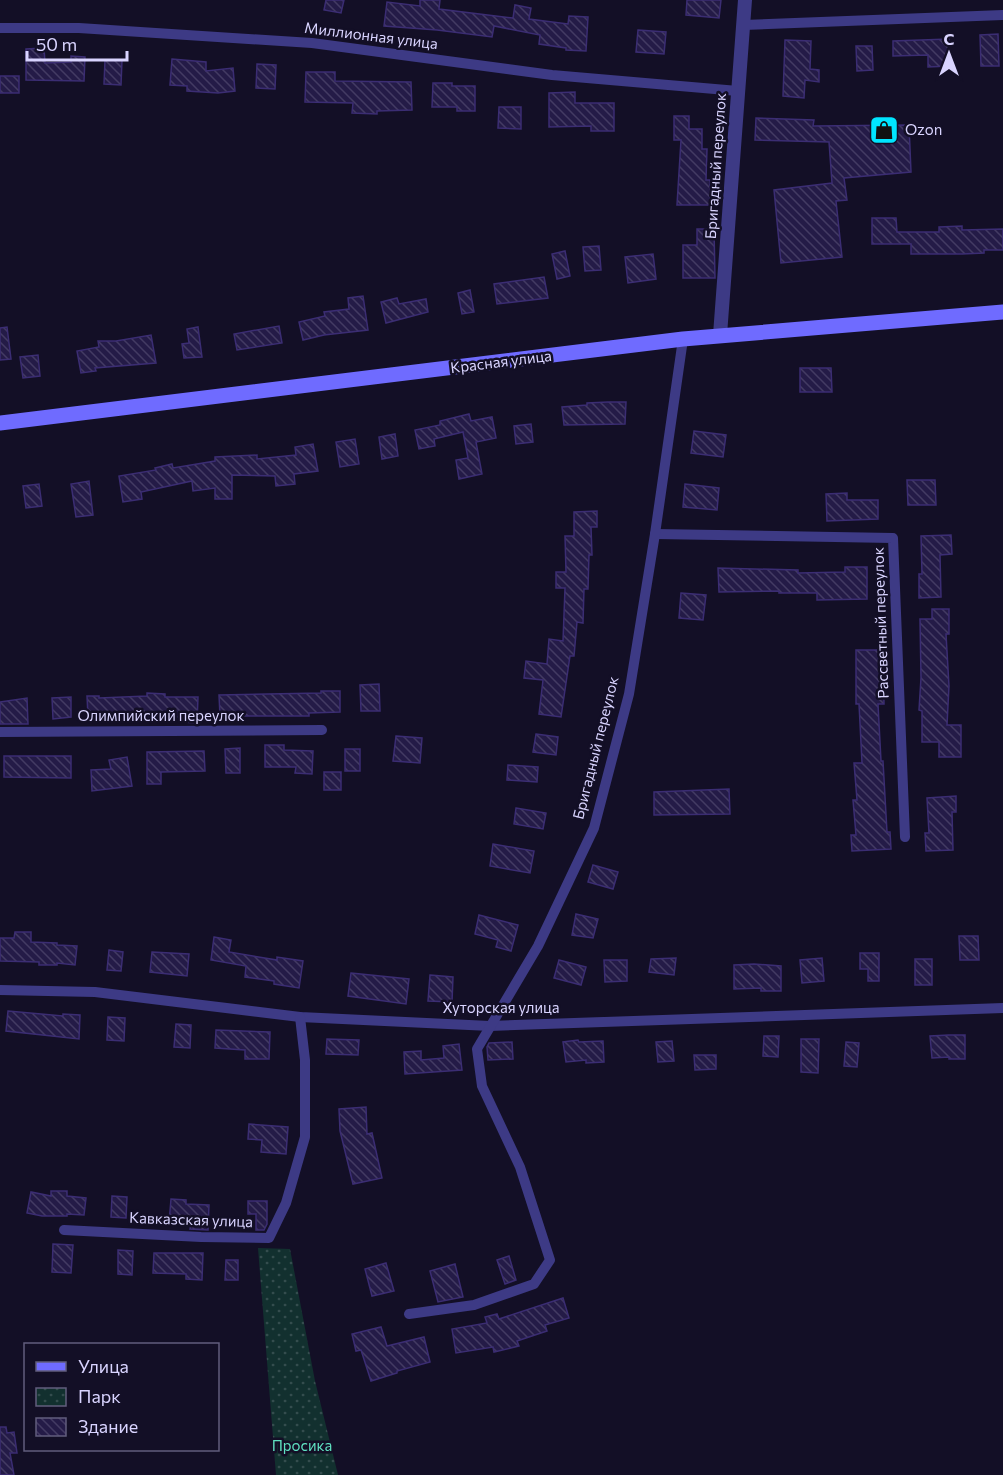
<svg xmlns="http://www.w3.org/2000/svg" width="1003" height="1475" font-family="Commissioner,sans-serif">
<style>
.park{fill:url(#park-dots)}
.building{fill:url(#building-back-hatch);stroke:#3b2d73;stroke-width:1.5}
.lines{fill:none;stroke-linecap:round;stroke-linejoin:round}
.minor{stroke:#3d3a85;stroke-width:10}
.tertiary{stroke:#3d3a85;stroke-width:14}
.secondary{stroke:#6f6bff;stroke-width:15}
.labels{text-anchor:middle;stroke-width:5;stroke-linejoin:round;paint-order:stroke}
.street-label{font-size:15px;fill:#d9d4ff;stroke:#130f26}
.poi-label{font-size:15px;fill:#d9d4ff;stroke:#130f26;text-anchor:start}
.park-label{font-size:15px;fill:#5fe0c0;stroke:#130f26}
</style>
<defs>
<pattern id="park-dots" width="8" height="8" patternUnits="userSpaceOnUse" patternTransform="scale(1.5)"><rect width="8" height="8" fill="#12302f"/><path d="M2 2h.1M6 6h.1" fill="none" stroke="#344d4e" stroke-width="1.8" stroke-linecap="round"/></pattern>
<pattern id="building-back-hatch" width="6" height="6" patternUnits="userSpaceOnUse" patternTransform="scale(1.5)"><rect width="6" height="6" fill="#241b47"/><path d="M-1 5l2 2M0 0l6 6M5-1l2 2" fill="none" stroke="#433b63"/></pattern>
</defs>
<rect width="100%" height="100%" fill="#130f26"/>
<!-- park -->
<polygon class="park" points="258,1248 290,1249 315,1381 338,1475 276,1475"/>
<!-- building -->
<g class="building">
<polygon points="326,0 344,0 341,13 324,10"/>
<polygon points="420,0 440,0 439,9 513,18 515,5 531,8 529,19 568,24 569,16 588,17 586,51 566,50 566,48 539,44 540,35 494,26 492,37 437,30 384,26 387,2 420,6"/>
<polygon points="687,0 721,0 719,18 686,15"/>
<polygon points="638,30 666,32 664,54 636,52"/>
<polygon points="998,34 999,66 981,66 980,35"/>
<polygon points="949,39 950,66 928,67 928,55 893,56 893,41"/>
<polygon points="785,40 811,41 810,69 819,70 819,82 805,80 804,98 783,96"/>
<polygon points="856,46 872,46 873,70 857,71"/>
<polygon points="44,48 45,63 71,62 71,56 85,57 84,81 26,80 26,49"/>
<polygon points="172,59 206,62 206,71 233,68 235,91 218,93 187,91 187,86 170,85"/>
<polygon points="105,60 122,60 121,85 104,84"/>
<polygon points="257,64 276,65 275,89 256,88"/>
<polygon points="306,72 335,72 335,81 411,82 412,110 377,111 377,114 352,113 353,103 305,102"/>
<rect x="0" y="76" width="19" height="17"/>
<polygon points="433,83 452,83 452,86 475,86 475,111 457,111 457,107 432,107"/>
<polygon points="575,92 575,103 614,103 614,131 591,131 591,126 549,127 549,93"/>
<polygon points="499,107 521,107 521,129 498,128"/>
<polygon points="674,116 689,116 689,129 702,129 702,149 707,149 706,180 710,180 710,205 677,205 681,140 674,140"/>
<polygon points="756,118 814,120 813,126 909,125 911,172 844,178 847,200 836,201 842,257 781,263 774,190 832,183 829,142 755,140"/>
<polygon points="872,218 896,218 897,232 939,232 939,227 962,226 962,230 1003,229 1003,250 984,250 984,253 962,254 911,254 911,244 872,244"/>
<polygon points="697,229 714,229 715,278 683,278 683,245 697,245"/>
<polygon points="599,246 601,270 585,271 583,247"/>
<polygon points="565,251 570,276 557,279 552,254"/>
<polygon points="653,254 656,279 628,283 625,257"/>
<polygon points="544,277 548,298 497,304 494,284"/>
<polygon points="470,290 474,312 462,314 458,293"/>
<polygon points="363,296 368,330 324,335 303,340 299,322 325,316 324,312 349,309 348,298"/>
<polygon points="397,298 399,304 426,299 428,312 386,323 381,302"/>
<polygon points="279,326 282,343 237,350 234,334"/>
<polygon points="7,327 11,359 0,360 0,328"/>
<polygon points="198,327 202,357 184,358 182,344 189,343 187,329"/>
<polygon points="151,335 156,363 95,368 96,371 81,373 77,351 99,347 98,341 116,341"/>
<polygon points="38,355 40,376 23,378 20,357"/>
<polygon points="800,368 831,368 832,392 800,392"/>
<polygon points="608,402 626,402 625,424 564,425 562,407 587,405 587,403"/>
<polygon points="469,414 471,421 492,417 496,438 476,442 482,474 459,479 456,460 468,458 463,432 434,439 435,446 419,449 415,430 440,425 440,421"/>
<polygon points="531,424 533,442 516,444 514,426"/>
<polygon points="694,431 726,435 723,457 691,453"/>
<polygon points="395,434 398,456 382,459 379,437"/>
<polygon points="355,439 359,464 340,467 336,442"/>
<polygon points="313,444 318,471 294,474 295,484 276,486 275,476 232,475 232,499 215,499 215,488 193,491 192,481 141,492 142,499 123,502 119,476 156,470 155,468 172,464 173,468 215,461 215,457 257,455 257,459 296,455 295,447"/>
<polygon points="907,480 935,480 936,505 908,505"/>
<polygon points="89,481 93,515 76,517 71,484"/>
<polygon points="39,484 42,506 26,508 23,486"/>
<polygon points="685,484 719,488 717,510 683,507"/>
<polygon points="847,493 847,500 878,500 878,519 827,521 826,494"/>
<polygon points="597,511 597,527 591,527 592,555 589,555 588,589 584,589 583,623 577,622 574,656 570,656 561,717 539,714 543,680 524,678 526,661 547,664 549,639 563,641 565,588 556,588 556,572 566,572 565,536 574,536 574,512"/>
<polygon points="951,535 952,554 940,555 941,597 919,598 919,574 922,574 921,536"/>
<polygon points="845,567 867,567 867,599 817,600 817,593 779,593 779,591 719,592 718,568 798,570 798,573 845,572"/>
<polygon points="681,593 706,595 703,620 679,618"/>
<polygon points="932,609 949,609 949,634 946,634 949,686 947,725 961,725 961,757 939,757 939,742 922,742 922,711 919,710 921,678 920,619 932,619"/>
<polygon points="856,650 883,650 884,704 878,704 881,761 883,761 887,832 890,832 891,849 852,851 851,835 856,835 853,800 857,800 854,763 862,763 859,704 856,704"/>
<polygon points="379,684 380,711 361,711 360,685"/>
<polygon points="321,691 340,691 340,712 309,713 309,716 220,716 219,695 321,693"/>
<polygon points="147,693 165,694 165,697 198,697 197,723 183,722 183,717 132,717 132,720 113,720 113,716 88,716 87,696 99,696 99,698 147,696"/>
<polygon points="71,697 71,717 53,719 52,698"/>
<polygon points="27,698 28,724 0,724 0,702"/>
<polygon points="536,734 558,737 556,755 533,752"/>
<polygon points="396,736 422,738 420,763 393,761"/>
<polygon points="265,745 284,745 284,750 313,751 312,774 295,773 296,767 265,767"/>
<polygon points="240,748 240,773 226,773 225,749"/>
<rect x="345" y="749" width="15" height="22"/>
<polygon points="204,751 205,771 161,772 161,784 147,784 147,752"/>
<polygon points="4,756 71,756 71,778 4,777"/>
<polygon points="127,757 132,786 92,791 91,770 111,769 109,760"/>
<polygon points="508,765 538,767 537,782 507,780"/>
<rect x="324" y="772" width="17" height="18"/>
<polygon points="729,789 730,814 654,815 654,792"/>
<polygon points="956,796 956,812 952,812 953,850 926,851 925,833 929,833 927,798"/>
<polygon points="516,808 546,813 543,829 514,824"/>
<polygon points="493,844 534,851 530,873 490,866"/>
<polygon points="593,865 618,872 613,889 588,882"/>
<polygon points="576,914 598,919 593,938 572,935"/>
<polygon points="479,915 518,925 511,951 496,947 498,940 475,934"/>
<polygon points="15,932 31,932 31,942 57,943 57,945 77,946 75,965 57,963 57,965 39,965 39,962 0,961 0,938 14,938"/>
<polygon points="959,936 978,936 979,960 960,960"/>
<polygon points="214,937 231,940 229,952 277,960 277,957 303,961 299,988 274,984 274,981 245,977 246,966 211,960"/>
<polygon points="109,950 123,952 121,971 107,970"/>
<polygon points="152,952 189,954 187,976 150,972"/>
<polygon points="860,953 879,953 879,981 868,981 868,969 860,969"/>
<polygon points="676,958 674,975 649,972 651,959"/>
<polygon points="822,958 824,981 802,983 800,960"/>
<rect x="915" y="959" width="17" height="26"/>
<polygon points="559,960 586,967 581,985 554,978"/>
<polygon points="604,960 627,960 627,981 605,982"/>
<polygon points="754,964 781,966 781,991 761,991 761,988 734,989 734,965"/>
<polygon points="351,973 409,979 406,1004 348,996"/>
<polygon points="430,975 453,977 452,1002 428,1001"/>
<polygon points="8,1011 63,1016 63,1014 80,1015 79,1039 6,1031"/>
<polygon points="108,1017 125,1018 124,1041 107,1040"/>
<polygon points="176,1024 191,1025 190,1048 174,1047"/>
<polygon points="216,1030 270,1032 269,1059 245,1059 245,1050 215,1048"/>
<polygon points="949,1035 965,1035 965,1059 949,1059 949,1057 932,1058 930,1036"/>
<polygon points="764,1036 779,1036 778,1057 763,1056"/>
<polygon points="327,1039 359,1040 358,1055 326,1054"/>
<polygon points="801,1039 819,1039 818,1073 801,1072"/>
<polygon points="578,1040 579,1042 603,1041 604,1062 586,1063 586,1060 566,1062 563,1042"/>
<polygon points="672,1041 674,1061 658,1062 656,1042"/>
<polygon points="512,1042 513,1059 488,1060 487,1047 489,1043"/>
<polygon points="846,1042 859,1043 857,1067 844,1066"/>
<polygon points="459,1044 462,1070 405,1074 404,1052 421,1051 421,1060 444,1058 443,1046"/>
<polygon points="694,1055 716,1055 716,1069 695,1070"/>
<polygon points="366,1107 367,1134 372,1133 382,1178 353,1184 340,1131 339,1109"/>
<polygon points="249,1124 288,1127 286,1154 261,1152 262,1140 248,1139"/>
<polygon points="51,1191 67,1191 67,1196 86,1198 84,1215 67,1214 67,1216 42,1216 27,1213 31,1192 51,1196"/>
<polygon points="112,1196 127,1197 126,1218 111,1217"/>
<polygon points="171,1199 186,1200 186,1204 209,1205 208,1230 190,1229 191,1225 169,1223"/>
<polygon points="248,1201 267,1201 267,1224 264,1230 256,1230 256,1214 248,1214"/>
<polygon points="53,1244 73,1245 71,1273 52,1272"/>
<polygon points="118,1250 133,1251 132,1275 118,1274"/>
<polygon points="154,1253 203,1253 202,1280 186,1279 186,1274 153,1273"/>
<polygon points="509,1256 516,1280 505,1284 497,1260"/>
<polygon points="226,1260 238,1260 238,1280 225,1280"/>
<polygon points="386,1263 394,1291 372,1296 365,1269"/>
<polygon points="455,1264 463,1297 438,1302 430,1271"/>
<polygon points="563,1298 569,1318 545,1325 547,1331 517,1341 519,1346 494,1352 493,1347 456,1353 452,1329 487,1323 485,1317 497,1314 499,1319"/>
<polygon points="381,1327 387,1346 424,1337 430,1362 397,1371 397,1373 371,1381 361,1350 356,1351 352,1334"/>
<polygon points="0,1427 6,1427 7,1433 14,1432 17,1453 10,1453 14,1475 0,1475"/>
</g>
<g class="lines">
<!-- minor -->
<g class="minor">
<polyline points="743,25 1003,15"/>
<polyline points="0,28 79,28 312,43 552,75 738,91"/>
<polyline points="655,534 893,538 905,837"/>
<polyline points="0,732 322,730"/>
<polyline points="0,990 95,992 300,1017 490,1026 1003,1008"/>
<polyline points="64,1230 201,1237 269,1238 286,1203 305,1137 305,1060 300,1017"/>
<polyline points="409,1314 474,1305 534,1284 550,1260 520,1167 482,1086 477,1049 538,946 594,828 629,694 655,534 683,339"/>
</g>
<!-- tertiary -->
<polyline class="tertiary" points="720,335 745,0"/>
<!-- secondary -->
<polyline class="secondary" points="0,423 683,339 1003,312"/>
</g>
<!-- icons -->
<defs>
<g id="shop-square" transform="scale(1.5)"><rect x="-9" y="-9" width="18" height="18" rx="4" fill="#00e5ff" stroke="#130f26"/><path d="M-5-2.5h2.3a2.7 3.5 0 0 1 5.4 0H5L5.5 6h-11ZM-1.5-2.5h3a1.5 2.3 0 0 0-3 0Z" fill="#111"/></g>
</defs>
<g fill-rule="evenodd">
<use href="#shop-square" x="884" y="130"/>
</g>
<g class="labels">
<!-- street labels -->
<g class="street-label">
<text transform="translate(371 36) rotate(7)" y="5">Миллионная улица</text>
<text transform="translate(716 166) rotate(-86)" y="5">Бригадный переулок</text>
<text transform="translate(501 362) rotate(-7)" y="5">Красная улица</text>
<text transform="translate(881 623) rotate(-92)" y="5">Рассветный переулок</text>
<text x="161" y="721">Олимпийский переулок</text>
<text transform="translate(596 748) rotate(-76)" y="5">Бригадный переулок</text>
<text x="501" y="1013">Хуторская улица</text>
<text transform="translate(191 1220) rotate(2)" y="5">Кавказская улица</text>
</g>
<!-- poi labels -->
<g class="poi-label">
<text x="905" y="135">Ozon</text>
</g>
<!-- park labels -->
<g class="park-label">
<text x="302" y="1451">Просика</text>
</g>
</g>
<!-- legend -->
<rect x="24" y="1343" width="195" height="108" fill="#130f26" stroke="#625e7d" stroke-width="1.5"/>
<rect x="36" y="1362" width="30" height="9" fill="#6f6bff" stroke="#625e7d" stroke-width="1.5"/>
<text x="78" y="1373" font-size="18" fill="#d9d4ff">Улица</text>
<rect x="36" y="1388" width="30" height="18" fill="url(#park-dots)" stroke="#625e7d" stroke-width="1.5"/>
<text x="78" y="1403" font-size="18" fill="#d9d4ff">Парк</text>
<rect x="36" y="1418" width="30" height="18" fill="url(#building-back-hatch)" stroke="#625e7d" stroke-width="1.5"/>
<text x="78" y="1433" font-size="18" fill="#d9d4ff">Здание</text>
<!-- north arrow -->
<g transform="translate(949 54)" stroke="#130f26" stroke-width="4.5" paint-order="stroke">
<path d="M0-4.5L10 22L0 15L-10 22Z" fill="#d9d4ff"/>
<text y="-9" font-size="16" font-weight="bold" text-anchor="middle" fill="#d9d4ff">С</text>
</g>
<!-- scale -->
<path d="M27 51v9h100v-9" fill="none" stroke="#d9d4ff" stroke-width="3"/>
<text x="36" y="51" font-size="18" fill="#d9d4ff" stroke="#130f26" stroke-width="4.5" paint-order="stroke">50 m</text>
</svg>
